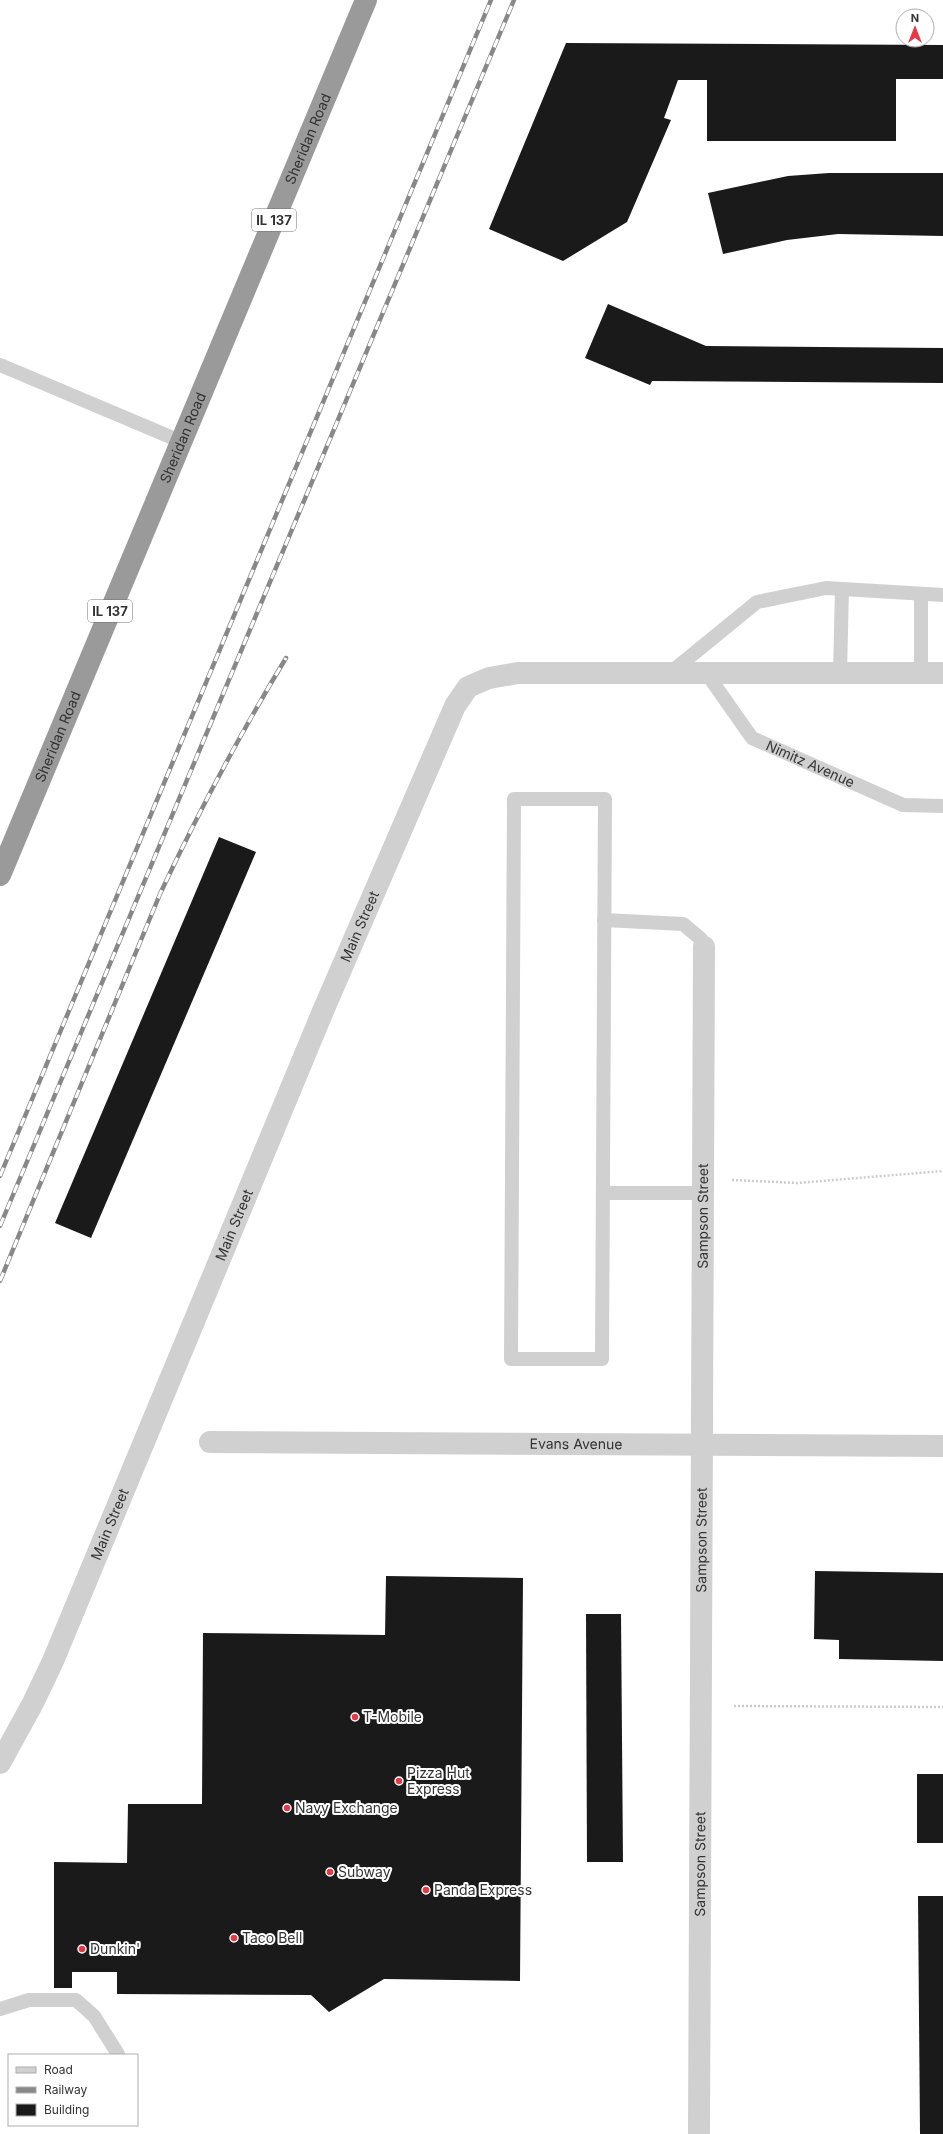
<svg xmlns="http://www.w3.org/2000/svg" width="943" height="2134" font-family="Inter,sans-serif">
<style>
.building{fill:#1a1a1a}
.lines{fill:none;stroke-linecap:round;stroke-linejoin:round}
.path{stroke:#cdcdcd;stroke-width:2.5;stroke-dasharray:2 2;stroke-linecap:butt}
.lane{stroke:#d0d0d0;stroke-width:14}
.street{stroke:#d0d0d0;stroke-width:22}
.highway{stroke:#9a9a9a;stroke-width:22}
.rail-casing{stroke:#888;stroke-width:4.5}
.rail{stroke:#fff;stroke-width:3;stroke-dasharray:9;stroke-linecap:butt}
.poi-dot{fill:#e63946;stroke:#fff;stroke-width:1.5}
.labels{text-anchor:middle;stroke-width:4;stroke-linejoin:round;paint-order:stroke}
.shield{fill:#fff;stroke:#707070;stroke-width:1}
.shield-label{font-size:13px;font-weight:bold;fill:#333}
.street-label{font-size:14px;fill:#333;stroke:#fff}
.poi-label{font-size:14px;fill:#333;stroke:#fff;text-anchor:start}
</style>
<rect width="100%" height="100%" fill="#fff"/>
<!-- building -->
<g class="building">
<polygon points="566,43 943,45 943,79 896,79 896,141 707,141 707,80 678,80 664,118 671,120 627,222 563,261 489,229"/>
<polygon points="829,173 943,173 943,236 838,234 787,240 723,254 708,193 788,176"/>
<polygon points="608,304 706,346 943,348 943,383 652,381 650,385 585,358"/>
<polygon points="219,837 256,852 91,1238 55,1223"/>
<polygon points="815,1571 943,1573 943,1661 839,1659 839,1640 814,1639"/>
<polygon points="386,1576 523,1578 520,1981 384,1979 329,2012 311,1995 117,1994 117,1972 72,1972 72,1988 54,1988 54,1862 127,1863 128,1804 202,1804 203,1633 385,1635"/>
<polygon points="586,1614 621,1614 623,1862 587,1862"/>
<rect x="917" y="1774" width="26" height="69"/>
<polygon points="918,1896 943,1896 943,2134 920,2134"/>
</g>
<g class="lines">
<!-- path -->
<g class="path">
<polyline points="732,1180 797,1183 943,1171"/>
<polyline points="734,1706 943,1707"/>
</g>
<!-- lane -->
<g class="lane">
<polyline points="0,365 180,441"/>
<polyline points="921,594 921,673"/>
<polyline points="670,673 757,602 826,588 943,595"/>
<polyline points="840,673 842,589"/>
<path id="s1" d="M707,674l45,64 151,67 40,1"/>
<polygon points="514,799 605,799 602,1359 511,1359"/>
<polyline points="604,920 683,924 701,939 704,947"/>
<polyline points="603,1193 703,1193"/>
<polyline points="0,2009 29,2000 76,2000 94,2016 118,2054"/>
</g>
<!-- street -->
<g class="street">
<path id="s2" d="M210,1442l733,4"/>
<path id="s3" d="M0,1763l33,-60 20,-42 270,-650 132,-305 13,-19 21,-9 29,-5h425"/>
<path id="s4" d="M699,2134l5,-1187"/>
</g>
<!-- highway -->
<path class="highway" id="s5" d="M0,875l366,-875"/>
<!-- rail casing -->
<g class="rail-casing">
<g id="rail">
<polyline points="0,1176 491,0"/>
<polyline points="0,1226 514,0"/>
<path d="M0,1281l160,-387c38,-81 80,-160 126,-236"/>
</g>
</g>
<!-- rail -->
<use href="#rail" class="rail"/>
</g>
<!-- markers -->
<g class="poi-dot">
<circle cx="355" cy="1717" r="4"/>
<circle cx="399" cy="1781" r="4"/>
<circle cx="287" cy="1808" r="4"/>
<circle cx="330" cy="1872" r="4"/>
<circle cx="426" cy="1890" r="4"/>
<circle cx="234" cy="1938" r="4"/>
<circle cx="82" cy="1949" r="4"/>
</g>
<g class="labels">
<!-- shield labels -->
<g class="shield">
<rect x="252" y="209" width="44" height="22" rx="3"/>
<rect x="88" y="600" width="44" height="22" rx="3"/>
</g>
<g class="shield-label">
<text x="274" y="225">IL 137</text>
<text x="110" y="616">IL 137</text>
</g>
<!-- street labels -->
<g class="street-label">
<text dy="5" stroke="none"><textPath href="#s5" startOffset="798">Sheridan Road</textPath></text>
<text dy="5" stroke="none"><textPath href="#s5" startOffset="474">Sheridan Road</textPath></text>
<text dy="5" stroke="none"><textPath href="#s5" startOffset="150">Sheridan Road</textPath></text>
<text dy="5" stroke="none"><textPath href="#s1" startOffset="142">Nimitz Avenue</textPath></text>
<text dy="5" stroke="none"><textPath href="#s3" startOffset="911">Main Street</textPath></text>
<text dy="5" stroke="none"><textPath href="#s4" startOffset="918">Sampson Street</textPath></text>
<text dy="5" stroke="none"><textPath href="#s3" startOffset="587">Main Street</textPath></text>
<text dy="5" stroke="none"><textPath href="#s2" startOffset="366">Evans Avenue</textPath></text>
<text dy="5" stroke="none"><textPath href="#s3" startOffset="263">Main Street</textPath></text>
<text dy="5" stroke="none"><textPath href="#s4" startOffset="594">Sampson Street</textPath></text>
<text dy="5" stroke="none"><textPath href="#s4" startOffset="270">Sampson Street</textPath></text>
</g>
<!-- poi labels -->
<g class="poi-label">
<text x="363" y="1722">T-Mobile</text>
<text x="407" y="1778">Pizza Hut<tspan x="407" dy="16">Express</tspan></text>
<text x="295" y="1813">Navy Exchange</text>
<text x="338" y="1877">Subway</text>
<text x="434" y="1895">Panda Express</text>
<text x="242" y="1943">Taco Bell</text>
<text x="90" y="1954">Dunkin'</text>
</g>
</g>
<!-- legend -->
<rect x="8" y="2054" width="130" height="72" fill="#ffffff" stroke="#adadad"/>
<rect x="16" y="2067" width="20" height="6" fill="#d0d0d0" stroke="#adadad"/>
<text x="44" y="2074" font-size="12" fill="#333333">Road</text>
<rect x="16" y="2087" width="20" height="6" fill="#888888" stroke="#adadad"/>
<text x="44" y="2094" font-size="12" fill="#333333">Railway</text>
<rect x="16" y="2104" width="20" height="12" fill="#1a1a1a" stroke="#adadad"/>
<text x="44" y="2114" font-size="12" fill="#333333">Building</text>
<!-- north arrow -->
<g transform="translate(915 28)"><circle r="19" fill="#ffffff" stroke="#adadad"/>
<path d="M0-3L7 15L0 10L-7 15Z" fill="#e63946"/>
<text y="-6" font-size="11" font-weight="bold" text-anchor="middle" fill="#333333">N</text>
</g>
</svg>
